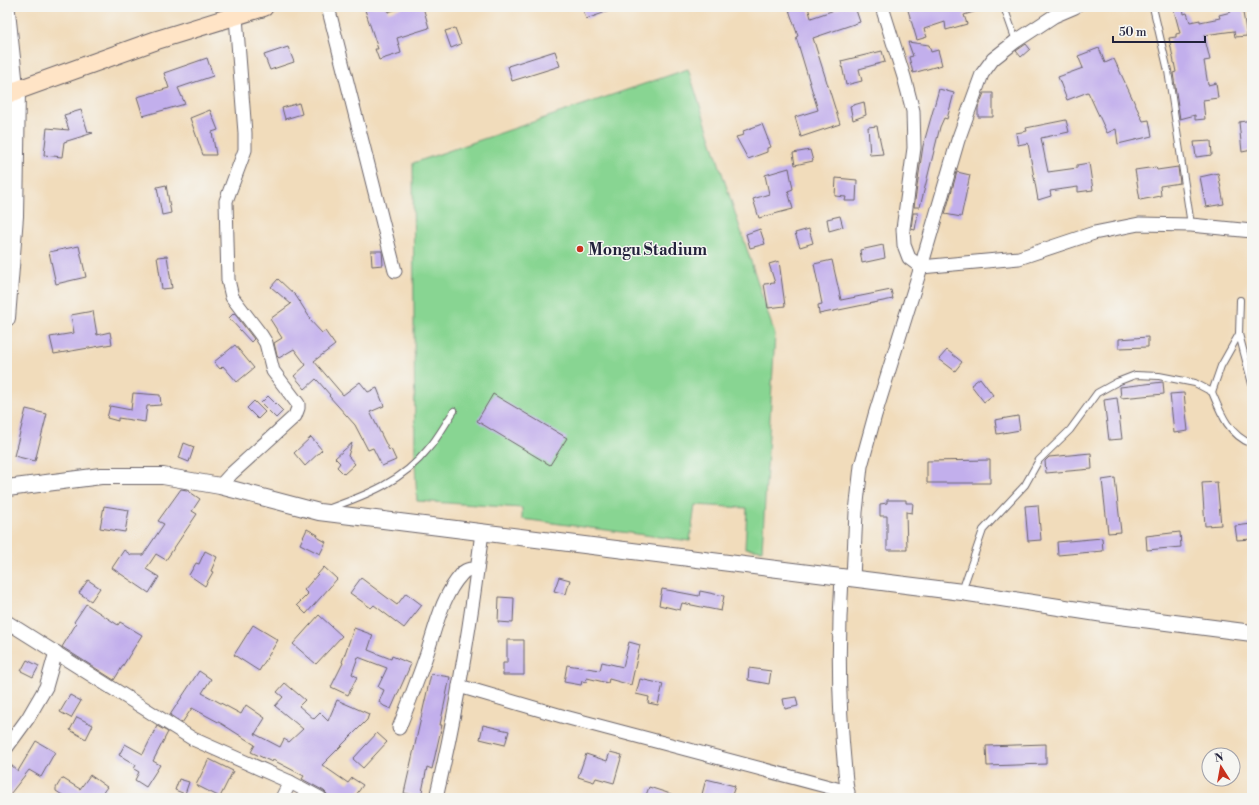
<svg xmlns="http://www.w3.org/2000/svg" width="1259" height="805" font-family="'Libre Bodoni',serif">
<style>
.green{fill:#88d592;stroke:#557c66}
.building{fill:#c2afec}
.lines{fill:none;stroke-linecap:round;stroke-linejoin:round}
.service-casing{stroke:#6a6368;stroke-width:8}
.minor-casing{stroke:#6a6368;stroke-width:15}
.tertiary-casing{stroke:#6a6368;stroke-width:18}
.secondary-casing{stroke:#6a6368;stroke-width:20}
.service{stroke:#fff;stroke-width:6}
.minor{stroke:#fff;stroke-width:13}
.tertiary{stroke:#fff;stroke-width:16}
.secondary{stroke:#ffe4c6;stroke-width:18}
.poi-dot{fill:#c8321e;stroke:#f6f6f2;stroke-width:1.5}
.labels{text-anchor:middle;stroke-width:3;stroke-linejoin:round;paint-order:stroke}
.poi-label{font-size:16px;font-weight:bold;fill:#22223b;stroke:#f6f6f2;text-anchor:start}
</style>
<rect width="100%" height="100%" fill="#f6f6f2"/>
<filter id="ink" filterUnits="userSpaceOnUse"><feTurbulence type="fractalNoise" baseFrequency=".025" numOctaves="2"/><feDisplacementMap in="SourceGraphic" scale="8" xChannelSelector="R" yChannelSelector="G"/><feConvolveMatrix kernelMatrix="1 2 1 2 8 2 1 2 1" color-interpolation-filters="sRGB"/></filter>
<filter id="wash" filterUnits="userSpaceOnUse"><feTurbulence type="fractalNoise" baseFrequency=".012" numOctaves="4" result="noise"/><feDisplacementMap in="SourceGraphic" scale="16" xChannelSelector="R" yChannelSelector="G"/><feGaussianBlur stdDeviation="0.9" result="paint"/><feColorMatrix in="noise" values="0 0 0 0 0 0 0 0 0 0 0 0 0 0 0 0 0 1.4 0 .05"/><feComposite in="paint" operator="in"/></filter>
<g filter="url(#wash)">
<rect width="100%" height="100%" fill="#f1dcbb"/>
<!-- green -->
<polygon class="green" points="688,69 775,335 762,550 745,548 747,508 695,505 690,541 522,519 522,508 417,501 415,464 413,163"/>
<g id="blocks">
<!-- building -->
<g class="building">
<polygon points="364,7 387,7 388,12 404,7 423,7 429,28 397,38 401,53 379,60 375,49 378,49"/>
<polygon points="582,7 615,7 615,9 586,19"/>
<polygon points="788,7 808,7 811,18 843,7 855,7 860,22 813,38 840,124 801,137 795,117 818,110 796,37 798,36"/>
<polygon points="907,7 983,7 983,9 964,15 967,24 946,30 945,22 924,29 927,37 917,40"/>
<polygon points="1173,7 1183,7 1184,14 1187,13 1190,22 1200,20 1200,22 1220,18 1219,15 1231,12 1230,7 1242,7 1247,36 1235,37 1234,31 1204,35 1210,60 1204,61 1208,85 1216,83 1218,98 1203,100 1205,119 1195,120 1195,115 1180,119 1173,73 1176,72 1169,38 1176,37 1176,34 1180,33"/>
<polygon points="455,28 461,44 451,48 445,31"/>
<polygon points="908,42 929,45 931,52 938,50 942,65 913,73 909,57 913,56"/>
<polygon points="1026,44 1030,49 1021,57 1016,51"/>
<polygon points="288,47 294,62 270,70 264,55"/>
<polygon points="1099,48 1105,63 1114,59 1143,121 1149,120 1152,136 1118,144 1116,129 1107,133 1088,92 1067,100 1058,77 1083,68 1078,56"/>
<polygon points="555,51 560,66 512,81 508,66"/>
<polygon points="882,51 885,62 859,69 862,81 846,85 841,61"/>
<polygon points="207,58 213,76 178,88 185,104 143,116 137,97 169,88 164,73"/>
<polygon points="939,89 954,93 947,119 944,118 940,127 920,207 914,207 923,146"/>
<polygon points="984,93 993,93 993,117 978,117 978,108"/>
<polygon points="864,102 866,115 853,120 850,106"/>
<polygon points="299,103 302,114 285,119 282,108"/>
<polygon points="81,110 88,132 93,133 64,142 62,157 44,155 47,128 69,130 64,115"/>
<polygon points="210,110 218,130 212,132 216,155 203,155 190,118"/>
<polygon points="1066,120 1069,132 1041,138 1048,172 1077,168 1077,165 1089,163 1093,190 1078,192 1078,187 1050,191 1051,196 1038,200 1028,143 1018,145 1016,133 1027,131 1026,128"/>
<polygon points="1252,120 1252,150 1242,152 1239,122"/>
<polygon points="762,124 771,147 767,148 767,152 748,159 736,137 744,135 743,131"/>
<polygon points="877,126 883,154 870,155 868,127"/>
<polygon points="1211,141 1212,155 1196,157 1194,142"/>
<polygon points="810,150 813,161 795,165 793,153"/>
<polygon points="1156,167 1157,170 1178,167 1180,183 1160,186 1161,196 1140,200 1135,170"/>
<polygon points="789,168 793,189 788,191 793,209 759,218 753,199 769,194 765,175"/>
<polygon points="957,172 970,175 961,217 945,214"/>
<polygon points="1218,173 1224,204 1206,207 1200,177"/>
<polygon points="836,178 857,180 856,201 845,201 846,197 835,196"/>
<polygon points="166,185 171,213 162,215 157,187"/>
<polygon points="913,213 918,213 915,230 911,229"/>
<polygon points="840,216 843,227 829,231 827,219"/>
<polygon points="760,229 765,244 750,248 746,234"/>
<polygon points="809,229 813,243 800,247 795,233"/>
<polygon points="883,245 885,258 862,263 860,250"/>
<polygon points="79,246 86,277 56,284 49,252"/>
<polygon points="371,251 382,251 383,265 372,266"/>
<polygon points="167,256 172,288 162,289 157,257"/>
<polygon points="832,260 841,300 891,290 893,299 819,314 818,305 822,304 814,264"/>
<polygon points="779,261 785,306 768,308 764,284 775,283 769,264"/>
<polygon points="278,279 296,296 310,318 309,319 322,333 325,331 335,345 314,361 343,395 360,382 368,392 377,388 384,406 370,412 389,450 391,449 396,460 382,466 373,448 368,450 355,425 329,396 330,395 318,381 316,379 305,389 294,376 306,365 294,349 279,358 277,356 274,343 282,338 270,319 291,304 271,287"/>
<polygon points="93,311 97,335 110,332 112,344 54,354 50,337 74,333 71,315"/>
<polygon points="234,313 254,339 251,342 229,318"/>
<polygon points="1148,337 1148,347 1119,348 1119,339"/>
<polygon points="235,345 254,368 237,382 223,366 220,369 214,362"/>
<polygon points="947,350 962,362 955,371 939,359"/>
<polygon points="980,378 993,395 984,402 971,385"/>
<polygon points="1163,382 1164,394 1121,398 1120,387"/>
<polygon points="133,393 160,395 161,405 147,406 145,422 118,418 118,421 107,418 110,406 131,410"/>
<polygon points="1184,393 1188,431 1174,433 1170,394"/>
<polygon points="493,394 567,438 550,465 477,421"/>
<polygon points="268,396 283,411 276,418 261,403"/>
<polygon points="1117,398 1122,439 1109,440 1104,400"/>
<polygon points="254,401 265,412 258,419 247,408"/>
<polygon points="26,409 47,414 35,461 14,456"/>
<polygon points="1018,416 1020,430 997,434 995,420"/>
<polygon points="311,437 322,450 305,466 294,453"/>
<polygon points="184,443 194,447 189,462 179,458"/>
<polygon points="352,443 348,456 355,464 344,474 337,467 340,463 335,458"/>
<polygon points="1091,453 1092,469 1046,473 1045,461 1049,457"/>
<polygon points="990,460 990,483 927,483 927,461"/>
<polygon points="1115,478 1121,532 1108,533 1102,480"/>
<polygon points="1217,482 1221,525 1205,526 1202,483"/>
<polygon points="181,489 187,490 200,499 192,511 197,514 166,560 156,554 146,569 159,577 149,593 112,568 124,550 131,555 143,555 164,524 158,521"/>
<polygon points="887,500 906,500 906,503 913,503 912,513 906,512 907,550 887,550 887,516 880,516 880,504 887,503"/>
<polygon points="1038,505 1041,540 1028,541 1025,506"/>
<polygon points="104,506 129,510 125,532 100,528"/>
<polygon points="1252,524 1252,539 1237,540 1235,526"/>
<polygon points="307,529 318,535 317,537 326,542 320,554 300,544"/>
<polygon points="1180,532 1181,547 1147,550 1146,536"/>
<polygon points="1102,538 1103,551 1058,555 1057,542"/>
<polygon points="205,551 217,557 211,571 213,572 205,586 189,575 196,563 199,564"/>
<polygon points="324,567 337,579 306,614 297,605 308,594 304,590"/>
<polygon points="559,577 570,580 566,594 554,591"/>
<polygon points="361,578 397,605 406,593 422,605 404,628 374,605 371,608 350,593"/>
<polygon points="88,580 100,588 91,601 79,593"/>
<polygon points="662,589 699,596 700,591 724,596 721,611 682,603 680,610 659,605"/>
<polygon points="499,597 514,598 513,623 498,622"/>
<polygon points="86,604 118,625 120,622 142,635 114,680 62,647 76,624 74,622"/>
<polygon points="319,615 342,636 316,664 293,644"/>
<polygon points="253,625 278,640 259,671 234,655"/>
<polygon points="354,628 373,635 368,650 391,659 392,656 411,664 391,709 384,706 379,702 384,690 378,687 387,668 358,657 352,674 357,677 348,695 331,687 343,663 342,662"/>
<polygon points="507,640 524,640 524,675 503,675 503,663 507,663"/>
<polygon points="629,642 640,645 631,685 609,679 608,683 587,678 586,682 582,681 581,685 564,682 567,665 600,670 602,662 623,667"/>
<polygon points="27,660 39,666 33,677 21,671"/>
<polygon points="749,668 771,671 769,684 748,680"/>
<polygon points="199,671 211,679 202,693 241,714 246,705 265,718 255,734 280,747 284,739 289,742 303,729 275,706 283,697 277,692 285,683 305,700 299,706 314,719 320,713 328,721 337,700 369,714 367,720 322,765 348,783 352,778 363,785 354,798 328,798 327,794 324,791 302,779 304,776 273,760 272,762 251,752 255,745 222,724 192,708 182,723 170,715"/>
<polygon points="431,674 450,677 440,725 442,725 432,769 427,767 421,797 404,793"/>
<polygon points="640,679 663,684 658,705 648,703 649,697 636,694"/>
<polygon points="70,695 81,701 71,718 60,712"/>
<polygon points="796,697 798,706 785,709 783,699"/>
<polygon points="77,717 93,725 86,739 70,730"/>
<polygon points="483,725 509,731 505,745 480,739"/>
<polygon points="157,726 168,732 153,761 160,765 146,787 135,780 139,772 134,769 136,765 119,755 125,744 143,754"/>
<polygon points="377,733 387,742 363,768 353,759"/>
<polygon points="36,741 55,752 41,777 29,770 7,798 7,771 11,765 18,771"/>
<polygon points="1046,744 1046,764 987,766 986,746"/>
<polygon points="610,752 622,755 614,783 596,778 594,782 578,777 586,754 607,761"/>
<polygon points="209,759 233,771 220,797 196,785"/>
<polygon points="90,775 107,787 99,798 67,798 56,791 56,788 62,778 80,789"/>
<polygon points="179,779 189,782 185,794 175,790"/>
<polygon points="706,779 735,786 731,798 701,798"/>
<polygon points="649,787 677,796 676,798 645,798"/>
</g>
</g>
</g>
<g filter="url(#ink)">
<use href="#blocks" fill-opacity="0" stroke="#6a6368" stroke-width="1"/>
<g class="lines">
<!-- service casing -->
<g class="service-casing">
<g id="service">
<polyline points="1004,7 1016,41"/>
<polyline points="1153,7 1168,71 1191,225"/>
<polyline points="1240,300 1239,334 1252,384"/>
<polyline points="1212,392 1221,366 1239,334"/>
<path d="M330,508c37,-13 73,-27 98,-59 10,-11 17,-25 26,-38"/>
<path d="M962,591l21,-61 42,-45 14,-25 31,-30 27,-37 20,-11 18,-7 24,1 36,7 17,9c9,22 17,43 40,52"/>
</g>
</g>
<!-- minor casing -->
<g class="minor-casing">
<g id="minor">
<polyline points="8,7 17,91"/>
<polyline points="328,7 395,271"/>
<polyline points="882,7 904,77 913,111 914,148 903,229 904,245 909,258 921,267 1019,258 1094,233 1139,224 1191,225 1252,231"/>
<polyline points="220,486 231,474 295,416 298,408 298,404 273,371 266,343 261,335 232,297 228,280 226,201 245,150 245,133 236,17 234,9"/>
<path d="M842,578c-5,74 -3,147 6,220"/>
<polyline points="853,579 856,512 861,466 875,415 921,267 958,140 982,74 993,59 1016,41 1054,16 1075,7"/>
<polyline points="7,622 193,739 290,782 320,798"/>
<polyline points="459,686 565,717 848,792"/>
<path d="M399,728c9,-23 18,-46 26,-69 10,-28 16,-62 36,-84 4,-6 9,-6 16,-6"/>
<polyline points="7,747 28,718 46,687 56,652"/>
<polyline points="282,798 290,782"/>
<path d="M436,798c21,-88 35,-176 46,-266"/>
</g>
</g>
<!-- tertiary casing -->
<g class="tertiary-casing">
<g id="tertiary">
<polyline points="7,318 15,216 17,91"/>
<polyline points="7,488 101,476 163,476 220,486 319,512 962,592 1104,614 1252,633"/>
</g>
</g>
<!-- secondary casing -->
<g class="secondary-casing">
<polyline id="secondary" points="7,94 157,40 264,7"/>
</g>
<!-- service -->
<use href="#service" class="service"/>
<!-- minor -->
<use href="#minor" class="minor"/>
<!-- tertiary -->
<use href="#tertiary" class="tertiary"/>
<!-- secondary -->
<use href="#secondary" class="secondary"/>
</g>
</g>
<!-- markers -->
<circle class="poi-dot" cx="580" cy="249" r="4"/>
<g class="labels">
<!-- poi labels -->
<g class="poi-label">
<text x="588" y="255">Mongu Stadium</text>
</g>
</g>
<!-- margin -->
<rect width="1259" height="805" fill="none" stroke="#f6f6f2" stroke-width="24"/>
<!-- north arrow -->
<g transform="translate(1221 767) rotate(349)"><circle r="19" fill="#f6f6f2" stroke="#a1a1a9"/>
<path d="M0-3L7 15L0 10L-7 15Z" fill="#c8321e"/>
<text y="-6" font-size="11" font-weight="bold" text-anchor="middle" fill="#22223b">N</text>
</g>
<!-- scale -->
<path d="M1113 36v6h92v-6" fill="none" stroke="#22223b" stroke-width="2"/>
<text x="1119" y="36" font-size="12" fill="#22223b" stroke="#f6f6f2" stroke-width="3" paint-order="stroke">50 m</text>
</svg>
